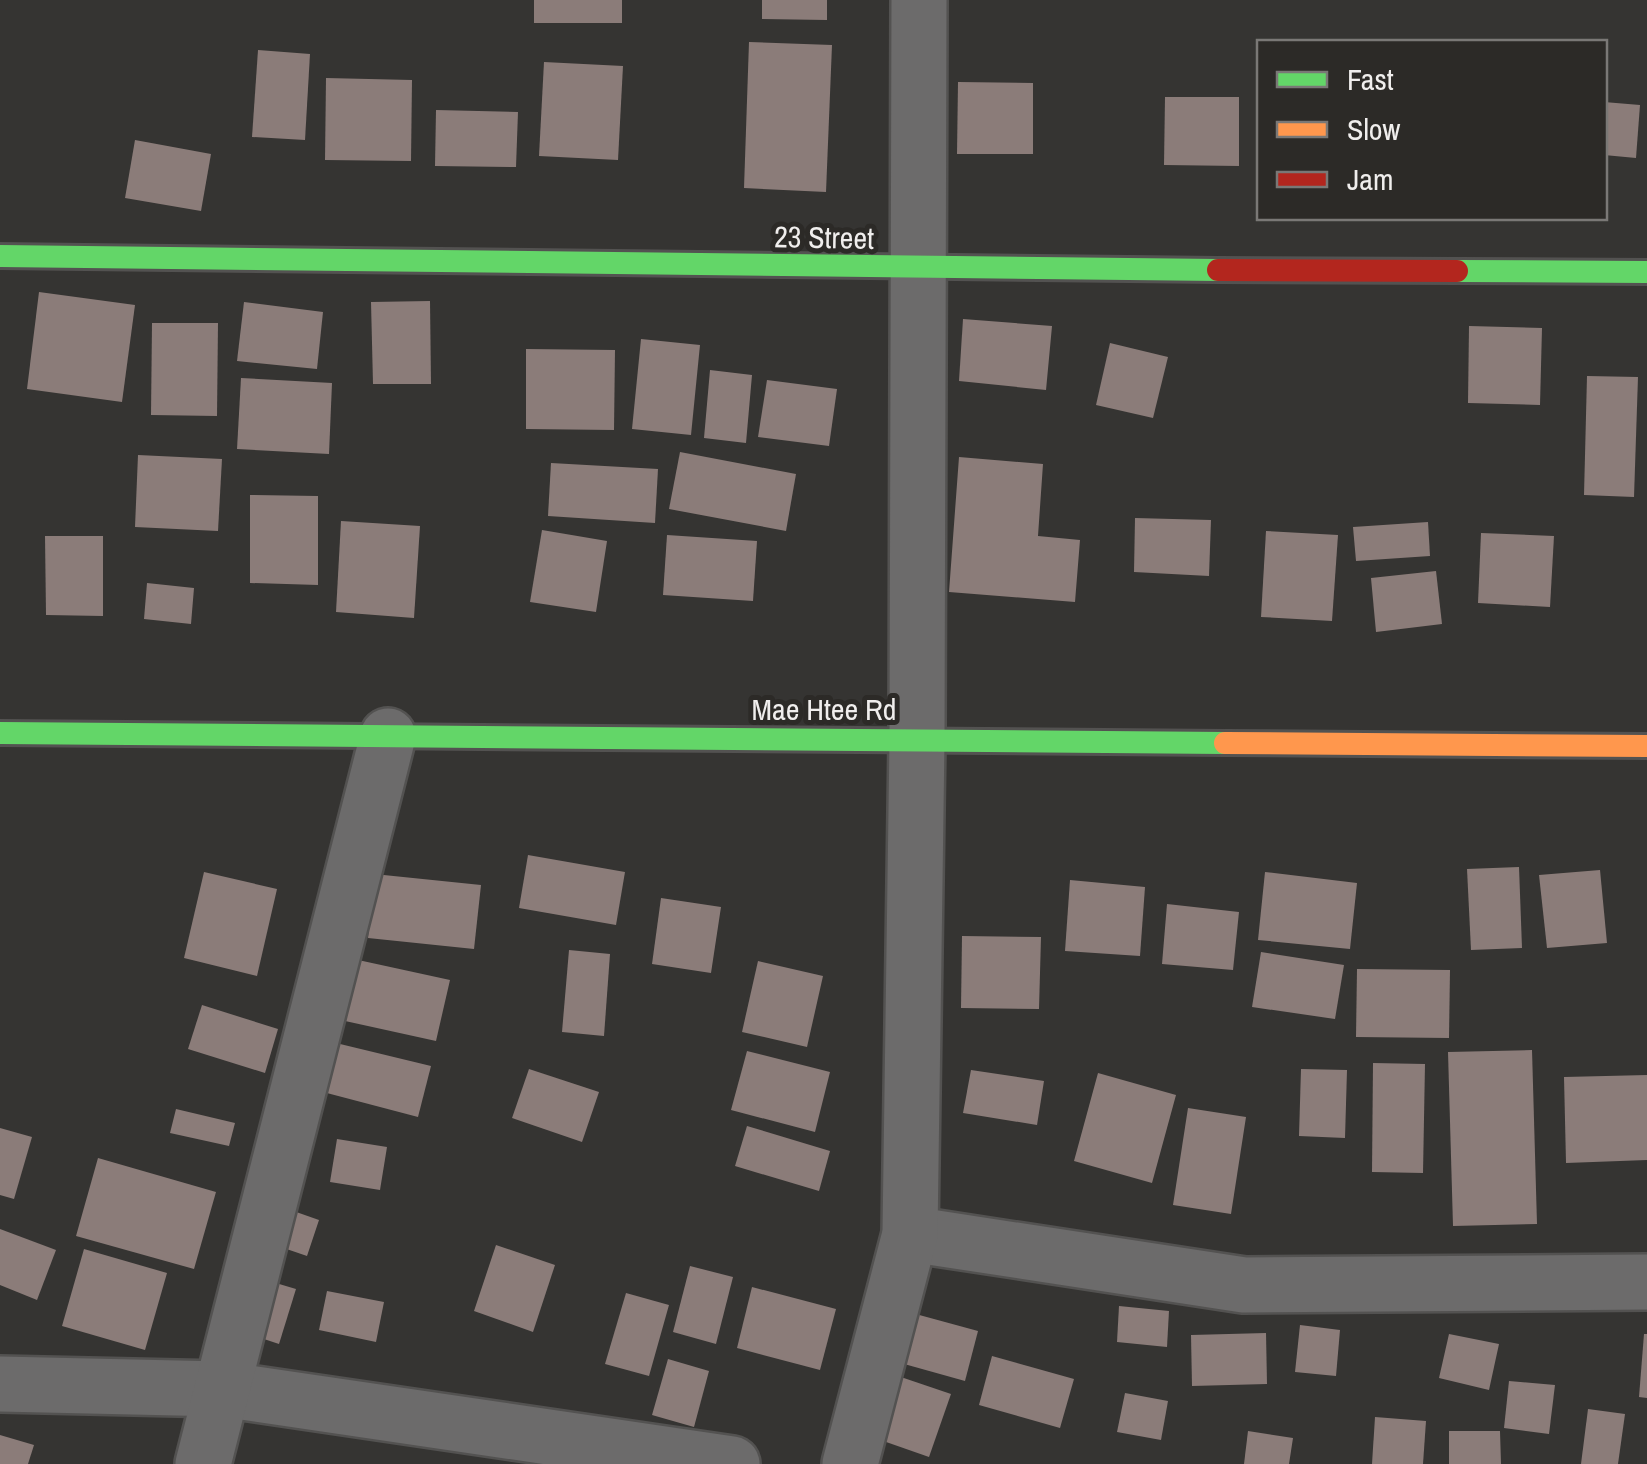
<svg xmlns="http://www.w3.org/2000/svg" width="1647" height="1464" font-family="'Archivo Narrow',sans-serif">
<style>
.building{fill:#8b7c79}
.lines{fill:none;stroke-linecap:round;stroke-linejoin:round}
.street-casing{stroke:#535251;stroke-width:60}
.fast-casing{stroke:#535251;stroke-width:28}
.slow-casing{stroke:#535251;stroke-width:28}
.jam-casing{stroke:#535251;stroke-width:28}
.street{stroke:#6c6b6b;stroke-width:55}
.fast{stroke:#63d668;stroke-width:22}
.slow{stroke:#ff974d;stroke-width:22}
.jam{stroke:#b3261e;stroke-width:22}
.labels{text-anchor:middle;stroke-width:10;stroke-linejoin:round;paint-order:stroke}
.street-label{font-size:30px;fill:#f0eeed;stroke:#2c2a27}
</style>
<rect width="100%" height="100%" fill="#353432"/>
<!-- building -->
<g class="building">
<rect x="534" y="0" width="88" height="23"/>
<polygon points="762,0 827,0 827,20 762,19"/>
<polygon points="749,42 832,45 826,192 744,188"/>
<polygon points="258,50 310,54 305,140 252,137"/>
<polygon points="544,62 623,66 618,160 539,156"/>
<polygon points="326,78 412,80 411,161 325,160"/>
<polygon points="958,82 1033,83 1033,154 957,154"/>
<polygon points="1165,97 1239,97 1239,166 1164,165"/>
<polygon points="1604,102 1640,105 1636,158 1604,155"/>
<polygon points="436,110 518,112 516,167 435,166"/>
<polygon points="135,140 211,154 201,211 125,198"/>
<polygon points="39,292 135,305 122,402 27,389"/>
<polygon points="430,301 431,384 373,384 371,302"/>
<polygon points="244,302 323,312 317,369 237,361"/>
<polygon points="963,319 1052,326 1046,390 959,381"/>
<polygon points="152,323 218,323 217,416 151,415"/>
<polygon points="1469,326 1542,328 1540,405 1468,403"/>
<polygon points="641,339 700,345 691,435 632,429"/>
<polygon points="1110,343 1168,357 1153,418 1096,405"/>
<polygon points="526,349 615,350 614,430 526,429"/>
<polygon points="710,370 752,375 746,443 704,438"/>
<polygon points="1587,376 1638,377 1634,497 1584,495"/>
<polygon points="241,378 332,383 329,454 237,449"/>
<polygon points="767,380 837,389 829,446 758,437"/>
<polygon points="680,452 796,474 786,531 669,509"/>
<polygon points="138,455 222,459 218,531 135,527"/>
<polygon points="959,457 1043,464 1038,536 1080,540 1075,602 949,592"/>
<polygon points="551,463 658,469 655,523 548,516"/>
<polygon points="250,495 318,496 318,585 250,583"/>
<polygon points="1135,518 1211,520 1209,576 1134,572"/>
<polygon points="341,521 420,526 414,618 336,612"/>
<polygon points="1428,522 1430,556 1356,561 1353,527"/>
<polygon points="542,530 607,541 596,612 530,602"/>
<polygon points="1266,531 1338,535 1332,621 1261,617"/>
<polygon points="1481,533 1554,536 1550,607 1478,603"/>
<polygon points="667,535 757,541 753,601 663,595"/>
<polygon points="45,536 103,536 103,616 46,615"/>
<polygon points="1436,571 1442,624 1376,632 1371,578"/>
<polygon points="147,583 194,588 191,624 144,619"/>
<polygon points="528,855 625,872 616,925 519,908"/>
<polygon points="1519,867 1522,948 1471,950 1467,869"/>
<polygon points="1600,870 1607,943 1547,948 1539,875"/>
<polygon points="204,872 277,889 257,976 184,958"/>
<polygon points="1265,872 1357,883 1350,949 1258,940"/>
<polygon points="374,874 481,885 474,949 368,938"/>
<polygon points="1070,880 1145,887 1140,956 1065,951"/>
<polygon points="661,898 721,907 711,973 652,964"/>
<polygon points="1167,904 1239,912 1233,970 1162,964"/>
<polygon points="962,936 1041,937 1039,1009 961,1008"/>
<polygon points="569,950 610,954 604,1036 562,1032"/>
<polygon points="1261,952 1344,965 1335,1019 1252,1007"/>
<polygon points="349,958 450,980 436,1041 336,1019"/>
<polygon points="758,961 823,976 807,1047 742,1032"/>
<polygon points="1357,969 1450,970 1449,1038 1356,1037"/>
<polygon points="202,1005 278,1029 265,1073 188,1049"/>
<polygon points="336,1043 431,1066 418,1117 323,1092"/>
<polygon points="1532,1050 1537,1224 1453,1226 1448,1052"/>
<polygon points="747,1051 830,1072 815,1132 731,1110"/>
<polygon points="1373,1063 1425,1064 1423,1173 1372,1172"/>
<polygon points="529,1069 599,1092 582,1142 512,1118"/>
<polygon points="1301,1069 1347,1070 1345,1138 1299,1136"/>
<polygon points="971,1070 1044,1081 1037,1125 963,1113"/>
<polygon points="1098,1073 1176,1095 1152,1183 1074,1161"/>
<polygon points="1647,1075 1647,1160 1566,1163 1564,1077"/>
<polygon points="1188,1108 1246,1117 1231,1214 1173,1205"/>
<polygon points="176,1109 235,1123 229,1146 170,1133"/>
<polygon points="747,1126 830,1151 819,1191 735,1166"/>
<polygon points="0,1128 32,1137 14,1199 0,1195"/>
<polygon points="337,1139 387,1147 380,1190 330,1182"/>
<polygon points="98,1158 216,1192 194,1269 76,1236"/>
<polygon points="282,1207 319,1220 307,1256 269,1243"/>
<polygon points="0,1229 56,1250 37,1300 0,1285"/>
<polygon points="496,1245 555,1265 533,1332 474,1311"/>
<polygon points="84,1249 167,1273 145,1350 62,1326"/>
<polygon points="690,1266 733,1277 716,1344 673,1332"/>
<polygon points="259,1278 296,1289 279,1344 243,1332"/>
<polygon points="752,1287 836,1309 820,1370 737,1348"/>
<polygon points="327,1291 384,1302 376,1342 319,1330"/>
<polygon points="626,1293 669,1305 649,1376 605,1364"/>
<polygon points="1119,1306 1169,1311 1167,1347 1117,1342"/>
<polygon points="912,1313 978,1331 965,1381 897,1362"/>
<polygon points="1300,1325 1340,1330 1336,1376 1295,1372"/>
<polygon points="1266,1333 1267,1384 1192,1386 1191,1335"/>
<polygon points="1449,1334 1499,1344 1489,1390 1439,1378"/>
<polygon points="1644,1334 1647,1334 1647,1398 1639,1397"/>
<polygon points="992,1356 1074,1379 1060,1428 979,1405"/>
<polygon points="668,1359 709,1371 694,1427 652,1415"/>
<polygon points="892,1374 951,1394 929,1457 869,1436"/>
<polygon points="1509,1381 1555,1385 1549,1434 1504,1428"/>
<polygon points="1125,1393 1168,1401 1161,1440 1117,1432"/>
<polygon points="1588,1409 1625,1414 1618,1464 1581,1464"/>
<polygon points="1375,1417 1426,1421 1423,1464 1372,1464"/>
<polygon points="1248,1431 1293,1438 1289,1464 1244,1464"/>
<polygon points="1449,1431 1500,1431 1501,1464 1449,1464"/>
<polygon points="0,1435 34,1445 28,1464 0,1464"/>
</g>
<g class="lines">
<!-- street casing -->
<g class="street-casing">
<g id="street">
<polyline points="910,1234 1244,1285 1647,1282"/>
<polyline points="0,1384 222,1389 732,1464"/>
<polyline points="203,1464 388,736"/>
<polyline points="850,1464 910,1234 917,740 919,0"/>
</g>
</g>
<!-- fast casing -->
<g class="fast-casing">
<g id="fast">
<polyline points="0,256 1218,270"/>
<polyline points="1457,271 1647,272"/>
<polyline points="0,733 1225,743"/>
</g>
</g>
<!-- slow casing -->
<g class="slow-casing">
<polyline id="slow" points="1225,743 1647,746"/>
</g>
<!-- jam casing -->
<g class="jam-casing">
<polyline id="jam" points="1218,270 1457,271"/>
</g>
<!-- street -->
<use href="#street" class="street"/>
<!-- fast -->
<use href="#fast" class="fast"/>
<!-- slow -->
<use href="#slow" class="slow"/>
<!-- jam -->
<use href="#jam" class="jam"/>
</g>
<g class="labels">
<!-- street labels -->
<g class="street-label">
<text transform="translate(824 238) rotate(1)" y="10">23 Street</text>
<text x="824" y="720">Mae Htee Rd</text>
</g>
</g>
<!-- legend -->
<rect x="1257" y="40" width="350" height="180" fill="#2c2a27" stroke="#7a7876" stroke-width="2.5"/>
<rect x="1277" y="72" width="50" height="15" fill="#63d668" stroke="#7a7876" stroke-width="2.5"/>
<text x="1347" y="90" font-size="30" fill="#f0eeed">Fast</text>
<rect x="1277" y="122" width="50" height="15" fill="#ff974d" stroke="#7a7876" stroke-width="2.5"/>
<text x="1347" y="140" font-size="30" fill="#f0eeed">Slow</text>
<rect x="1277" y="172" width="50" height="15" fill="#b3261e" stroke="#7a7876" stroke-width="2.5"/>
<text x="1347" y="190" font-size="30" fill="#f0eeed">Jam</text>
</svg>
